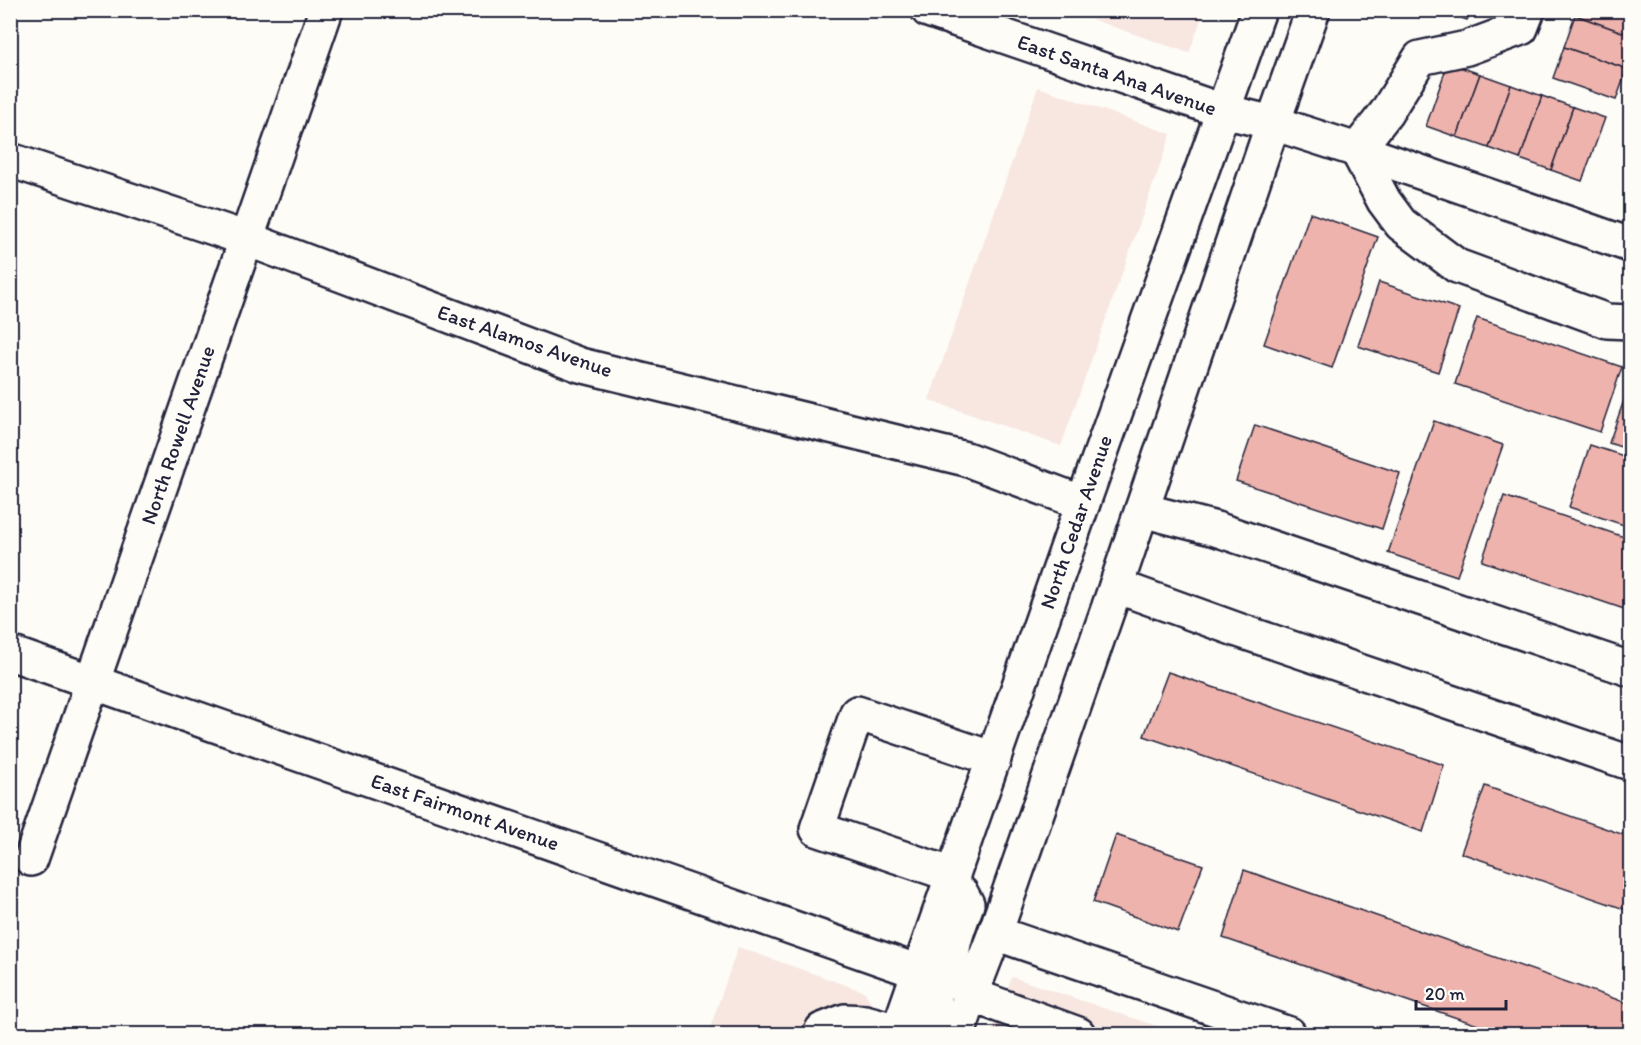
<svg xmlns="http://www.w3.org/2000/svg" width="1641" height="1045" font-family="Itim,sans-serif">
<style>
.built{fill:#f8e6e0}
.building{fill:#eeb3ac;stroke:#22223b;stroke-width:1.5}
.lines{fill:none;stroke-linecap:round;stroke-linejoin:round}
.minor-casing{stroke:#22223b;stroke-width:38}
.major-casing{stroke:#22223b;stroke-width:38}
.minor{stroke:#fdfcf7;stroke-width:33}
.major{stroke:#fdfcf7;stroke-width:33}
.labels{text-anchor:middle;stroke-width:4.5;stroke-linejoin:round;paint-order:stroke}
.street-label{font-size:21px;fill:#22223b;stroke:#fdfcf7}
</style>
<rect width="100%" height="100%" fill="#fdfcf7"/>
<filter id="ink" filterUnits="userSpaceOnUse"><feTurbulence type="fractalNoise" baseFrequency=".0167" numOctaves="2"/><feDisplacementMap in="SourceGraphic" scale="12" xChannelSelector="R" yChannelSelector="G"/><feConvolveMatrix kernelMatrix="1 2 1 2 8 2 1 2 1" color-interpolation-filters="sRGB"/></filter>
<g filter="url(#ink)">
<!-- built -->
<g class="built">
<polygon points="1068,11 1204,11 1189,53"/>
<polygon points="1038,87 1171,134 1061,446 929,400"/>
<polygon points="738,947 865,992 871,1004 860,1034 708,1034"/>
<polygon points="1012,977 1180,1034 991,1034"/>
</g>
<!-- building -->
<g class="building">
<polygon points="1439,10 1470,10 1467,20"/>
<polygon points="1577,10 1630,10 1630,35 1575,15"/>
<polygon points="1575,15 1630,35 1630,59 1627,69 1564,47"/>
<polygon points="1564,47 1627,69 1616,100 1553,78"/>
<polygon points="1448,63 1480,74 1457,137 1426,126"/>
<polygon points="1480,74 1511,85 1489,148 1457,137"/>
<polygon points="1511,85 1542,96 1520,159 1489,148"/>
<polygon points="1542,96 1573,107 1551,170 1520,159"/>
<polygon points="1573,107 1605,118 1582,181 1551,170"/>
<polygon points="1310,213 1378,237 1332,368 1264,344"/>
<polygon points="1379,282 1459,309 1438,372 1358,346"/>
<polygon points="1477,318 1622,367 1600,432 1455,384"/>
<polygon points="1630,383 1630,450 1609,443"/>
<polygon points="1434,421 1503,445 1457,576 1388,553"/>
<polygon points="1255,425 1400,473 1382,529 1236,481"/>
<polygon points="1590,445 1630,458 1630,527 1569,507"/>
<polygon points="1504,496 1630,539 1630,601 1627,610 1482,561"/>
<polygon points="1168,672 1444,765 1423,832 1144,736"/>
<polygon points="1485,786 1630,837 1630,911 1461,853"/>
<polygon points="1116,835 1203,865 1178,932 1093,902"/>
<polygon points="1244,870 1630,1004 1630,1034 1504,1034 1223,938"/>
</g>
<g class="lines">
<!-- minor casing -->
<g class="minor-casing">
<g id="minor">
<polyline points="928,10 1223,111 1273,123 1357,150 1630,245"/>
<polyline points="1528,10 1521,28 1467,48 1420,58 1386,113 1357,150 1384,201 1401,224 1457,266 1607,321 1630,322"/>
<polyline points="10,160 247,239 580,365 966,459 1083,503"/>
<polyline points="1142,510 1216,529 1630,669"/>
<polyline points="1116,586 1238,630 1630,763"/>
<polyline points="10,653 919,972"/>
<polyline points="31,859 326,10"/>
<polyline points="953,875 817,829 857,713 994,759"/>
<polyline points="995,933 1289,1034"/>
<polyline points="971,995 1078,1034"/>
<polyline points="820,1034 822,1030 845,1021 865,1022 898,1031"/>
</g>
</g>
<!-- major casing -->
<g class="major-casing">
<g id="major">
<path d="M961,893l6,11c-8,24 -23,51 -8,76 3,5 8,10 12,15"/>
<path d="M919,972c21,22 19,34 11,62"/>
<polyline points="897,1034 1083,503 1259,10"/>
<polyline points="958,1034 971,995 995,933 1116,586 1273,123 1313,10"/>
</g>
</g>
<!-- minor -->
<use href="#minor" class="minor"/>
<!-- major -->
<use href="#major" class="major"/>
</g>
</g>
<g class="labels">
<!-- street labels -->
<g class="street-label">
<text transform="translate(1117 75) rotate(19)" y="7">East Santa Ana Avenue</text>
<text transform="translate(525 341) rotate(19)" y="7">East Alamos Avenue</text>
<text transform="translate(178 435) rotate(-71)" y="7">North Rowell Avenue</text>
<text transform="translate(1076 522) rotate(-71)" y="7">North Cedar Avenue</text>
<text transform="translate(465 812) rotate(19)" y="7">East Fairmont Avenue</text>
</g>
</g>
<!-- margin -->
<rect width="1641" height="1045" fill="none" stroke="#fdfcf7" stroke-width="36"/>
<rect x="18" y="18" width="1605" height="1009" fill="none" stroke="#22223b" stroke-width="2" filter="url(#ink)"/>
<!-- scale -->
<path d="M1416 1000v9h90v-9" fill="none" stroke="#22223b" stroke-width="3"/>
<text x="1425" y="1000" font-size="18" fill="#22223b" stroke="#fdfcf7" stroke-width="4.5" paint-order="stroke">20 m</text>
</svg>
